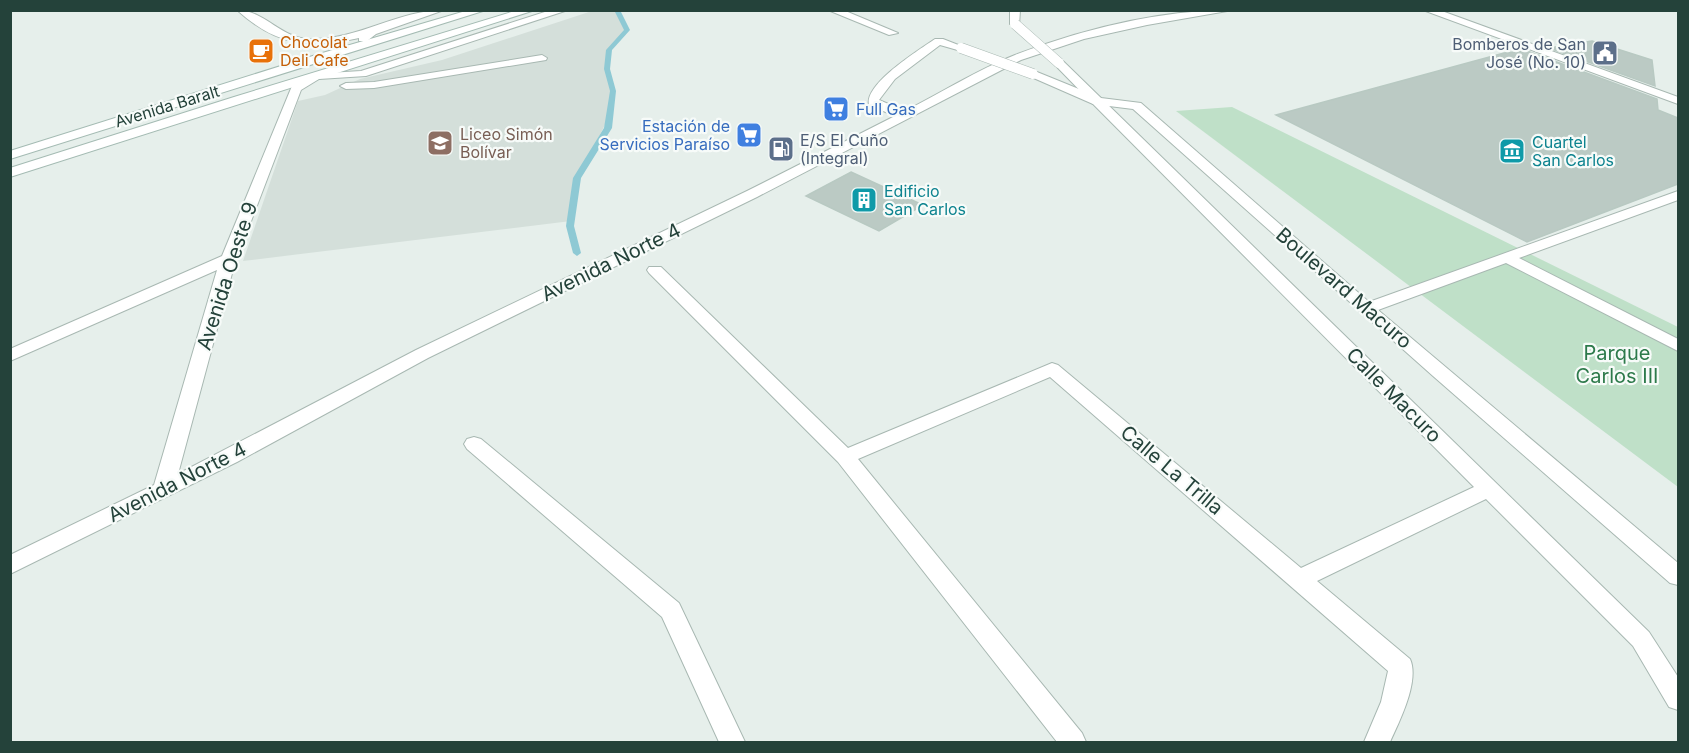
<svg xmlns="http://www.w3.org/2000/svg" width="1689" height="753" font-family="Inter,sans-serif">
<style>
.built{fill:#d4dfda}
.green{fill:#bfe0c8}
.lines{fill:none;stroke-linecap:round;stroke-linejoin:round}
.stream{fill:#8ec9d4;fill-rule:evenodd}
.building{fill:#bbcac4;stroke:#b8c9c2;stroke-width:1.5}
.pedestrian-casing{stroke:#a8b8b2;stroke-width:2}
.minor-casing{stroke:#a8b8b2;stroke-width:2}
.secondary-casing{stroke:#a4bbb3;stroke-width:2}
.pedestrian{fill:#fff;fill-rule:evenodd}
.minor{fill:#fff;fill-rule:evenodd}
.secondary{fill:#fff;fill-rule:evenodd}
.pedestrian-bridge-casing{stroke:#a8b8b2;stroke-width:11;stroke-linecap:butt}
.minor-bridge-casing{stroke:#a8b8b2;stroke-width:11;stroke-linecap:butt}
.pedestrian-bridge{stroke:#fff;stroke-width:10}
.minor-bridge{stroke:#fff;stroke-width:10}
.labels{text-anchor:middle;stroke-width:4.5;stroke-linejoin:round;paint-order:stroke}
.far-food-label{font-size:16px;fill:#c56008;stroke:#f7fbf9;text-anchor:start}
.far-service-label{font-size:16px;fill:#4e5e75;stroke:#f7fbf9;text-anchor:end}
.far-street-label{font-size:16px;fill:#24423a;stroke:#f7fbf9}
.far-shop-label{font-size:16px;fill:#366cbe;stroke:#f7fbf9;text-anchor:start}
.far-education-label{font-size:16px;fill:#785e54;stroke:#f7fbf9;text-anchor:start}
.far-culture-label{font-size:16px;fill:#0d838f;stroke:#f7fbf9;text-anchor:start}
.street-label{font-size:20px;fill:#24423a;stroke:#f7fbf9}
.park-label{font-size:20px;fill:#2d7a4b;stroke:#f7fbf9}
</style>
<rect width="100%" height="100%" fill="#e6efeb"/>
<!-- built -->
<polygon class="built" points="592,11 617,11 626,28 609,50 607,69 613,91 609,117 582,170 571,221 243,261 298,101 325,95 360,79 442,60"/>
<!-- green -->
<polygon class="green" points="1232,107 1678,327 1678,487 1176,111"/>
<g class="lines">
<!-- stream -->
<polygon class="stream" points="614,10 620,10 630,30 612,50 610,69 616,91 612,128 581,178 574,226 581,253 577,256 573,253 566,226 573,178 604,128 610,91 604,69 606,50 624,30"/>
</g>
<!-- building -->
<g class="building">
<polygon points="1592,41 1652,60 1655,86 1549,48"/>
<polygon points="1527,51 1657,99 1658,110 1678,118 1678,184 1527,242 1276,115 1504,53"/>
<polygon points="851,172 923,205 879,231 806,196"/>
</g>
<g class="lines">
<!-- pedestrian casing -->
<g class="pedestrian-casing">
<g id="pedestrian">
<polygon points="1010,10 1020,10 1019,26 1010,24"/>
<polygon points="1055,61 1063,61 1101,98 1141,103 1369,302 1678,191 1678,200 1519,258 1678,339 1678,351 1506,263 1378,310 1678,563 1678,585 1670,583 1433,376 1133,109 1093,104 1055,65"/>
</g>
</g>
<!-- minor casing -->
<g class="minor-casing">
<g id="minor">
<path d="M237,10c27,0 44,28 72,29 47,2 89,-29 135,-29l-68,24 -9,7h-8v-3c-51,11 -82,8 -122,-28z"/>
<path d="M551,10h17l-202,66 -47,3 -18,11 -67,176 -56,208 238,-124 331,-159 148,-75 -26,-11c-5,-21 50,-55 66,-66h8l23,9 -5,3 -21,-6 -45,34 -16,21 26,11c36,-18 72,-41 110,-56 68,-26 145,-45 218,-45l-86,15 -63,14 -63,21 -264,137 -329,161 -191,104 -227,112v-19l144,-70 63,-215 -207,91v-12l212,-93 70,-170 20,-12 49,-3z"/>
<polygon points="828,10 843,10 898,33 889,35"/>
<polygon points="1423,10 1439,10 1678,97 1678,104"/>
<polygon points="542,55 547,58 546,60 374,88 346,89 340,86 346,83 374,82"/>
<path d="M1029,72h8l64,26 548,534 29,45v33l-9,-3 -36,-61 -147,-147 -169,82 93,78c10,22 -11,63 -20,83h-26l17,-40 7,-31 -338,-294 -192,82 224,274 4,9h-29l-219,-280 -189,-189 -2,-3 2,-3h12l187,181 204,-85 6,2 243,203 173,-81 -381,-383 -64,-28z"/>
<polygon points="474,437 481,439 679,603 745,742 719,742 662,617 467,449 464,444 467,439"/>
</g>
</g>
<!-- secondary casing -->
<g class="secondary-casing">
<g id="secondary">
<polygon points="469,10 486,10 10,159 10,151 319,54"/>
<polygon points="518,10 535,10 10,177 10,168 234,97"/>
</g>
</g>
<!-- pedestrian -->
<use href="#pedestrian" class="pedestrian"/>
<!-- minor -->
<use href="#minor" class="minor"/>
<!-- secondary -->
<use href="#secondary" class="secondary"/>
<!-- pedestrian-bridge casing -->
<g class="pedestrian-bridge-casing">
<polyline id="pedestrian-bridge" points="1015,24 1059,63"/>
</g>
<!-- minor-bridge casing -->
<g class="minor-bridge-casing">
<polyline id="minor-bridge" points="961,48 1033,74"/>
</g>
<!-- pedestrian-bridge -->
<use href="#pedestrian-bridge" class="pedestrian-bridge"/>
<!-- minor-bridge -->
<use href="#minor-bridge" class="minor-bridge"/>
</g>
<!-- icons -->
<defs>
<g id="cafe-square" transform="scale(1.35)"><rect x="-9" y="-9" width="18" height="18" rx="4" fill="#e8710a" stroke="#f7fbf9"/><path d="M-5.5-4.5H6V0H3Q3 3.5 0 3.5H-2.5Q-5.5 3.5-5.5 0ZM3-3.2v2h1.7v-2ZM-6 4.5H4V6H-6Z" fill="#fff"/></g>
<g id="civic-square" transform="scale(1.35)"><rect x="-9" y="-9" width="18" height="18" rx="4" fill="#5c6f8a" stroke="#f7fbf9"/><path d="M-.6-6.5H3V-4.5H.6V-3L4-1V1h2V6H-6V1h2V-1L-.6-3ZM-1.2 2.5V6h2.4V2.5Z" fill="#fff"/></g>
<g id="supermarket-square" transform="scale(1.35)"><rect x="-9" y="-9" width="18" height="18" rx="4" fill="#3f7fe0" stroke="#f7fbf9"/><path d="M-6-5.5h2.5l.6 2H6L4.5 2H-2.5L-4.4-4H-6ZM-1.5 3.2a1.3 1.3 0 1 0 .1 0ZM3 3.2a1.3 1.3 0 1 0 .1 0Z" fill="#fff"/></g>
<g id="school-square" transform="scale(1.35)"><rect x="-9" y="-9" width="18" height="18" rx="4" fill="#8d6e63" stroke="#f7fbf9"/><path d="M0-5L7-2L0 1L-7-2ZM-4 1L0 2.5L4 1V4Q0 6-4 4Z" fill="#fff"/></g>
<g id="fuel-square" transform="scale(1.35)"><rect x="-9" y="-9" width="18" height="18" rx="4" fill="#5c6f8a" stroke="#f7fbf9"/><path d="M-5.5-6h7V0h2V4h1.3V-2.5L3-4.5l.8-.8L6-3V5H2.5V1h-1V6h-7ZM-4.2-4.7v3.2H.2V-4.7Z" fill="#fff"/></g>
<g id="museum-square" transform="scale(1.35)"><rect x="-9" y="-9" width="18" height="18" rx="4" fill="#0f9aa8" stroke="#f7fbf9"/><path d="M0-6L6-3V-2H-6V-3ZM-5-1h2V3h-2ZM-1-1h2V3h-2ZM3-1h2V3H3ZM-6 4H6V6H-6Z" fill="#fff"/></g>
<g id="building-square" transform="scale(1.35)"><rect x="-9" y="-9" width="18" height="18" rx="4" fill="#0f9aa8" stroke="#f7fbf9"/><path d="M-4-6H4V6H1V3H-1V6H-4ZM-2.5-4.3h1.7v1.8h-1.7ZM.8-4.3h1.7v1.8H.8ZM-2.5-1h1.7V.8h-1.7ZM.8-1h1.7V.8H.8Z" fill="#fff"/></g>
</defs>
<g fill-rule="evenodd">
<use href="#cafe-square" x="261" y="51"/>
<use href="#civic-square" x="1605" y="53"/>
<use href="#supermarket-square" x="836" y="109"/>
<use href="#supermarket-square" x="749" y="135"/>
<use href="#school-square" x="440" y="143"/>
<use href="#fuel-square" x="781" y="149"/>
<use href="#museum-square" x="1512" y="151"/>
<use href="#building-square" x="864" y="200"/>
</g>
<g class="labels">
<!-- far-food labels -->
<g class="far-food-label">
<text x="280" y="48">Chocolat<tspan x="280" dy="18">Deli Cafe</tspan></text>
</g>
<!-- far-service labels -->
<g class="far-service-label">
<text x="1586" y="50">Bomberos de San<tspan x="1586" dy="18">José (No. 10)</tspan></text>
<text x="800" y="146" text-anchor="start">E/S El Cuño<tspan x="800" dy="18">(Integral)</tspan></text>
</g>
<!-- far-street labels -->
<g class="far-street-label">
<text transform="translate(167 106) rotate(-17)" y="6">Avenida Baralt</text>
</g>
<!-- far-shop labels -->
<g class="far-shop-label">
<text x="856" y="115">Full Gas</text>
<text x="730" y="132" text-anchor="end">Estación de<tspan x="730" dy="18">Servicios Paraíso</tspan></text>
</g>
<!-- far-education labels -->
<g class="far-education-label">
<text x="460" y="140">Liceo Simón<tspan x="460" dy="18">Bolívar</tspan></text>
</g>
<!-- far-culture labels -->
<g class="far-culture-label">
<text x="1532" y="148">Cuartel<tspan x="1532" dy="18">San Carlos</tspan></text>
<text x="884" y="197">Edificio<tspan x="884" dy="18">San Carlos</tspan></text>
</g>
<!-- street labels -->
<g class="street-label">
<text transform="translate(611 262) rotate(-26)" y="7">Avenida Norte 4</text>
<text transform="translate(227 276) rotate(-72)" y="7">Avenida Oeste 9</text>
<text transform="translate(1344 288) rotate(41)" y="7">Boulevard Macuro</text>
<text transform="translate(1394 395) rotate(45)" y="7">Calle Macuro</text>
<text transform="translate(1172 470) rotate(40)" y="7">Calle La Trilla</text>
<text transform="translate(177 482) rotate(-27)" y="7">Avenida Norte 4</text>
</g>
<!-- park labels -->
<g class="park-label">
<text x="1617" y="360">Parque<tspan x="1617" dy="23">Carlos III</tspan></text>
</g>
</g>
<!-- border -->
<rect width="1689" height="753" fill="none" stroke="#24423a" stroke-width="24"/>
</svg>
